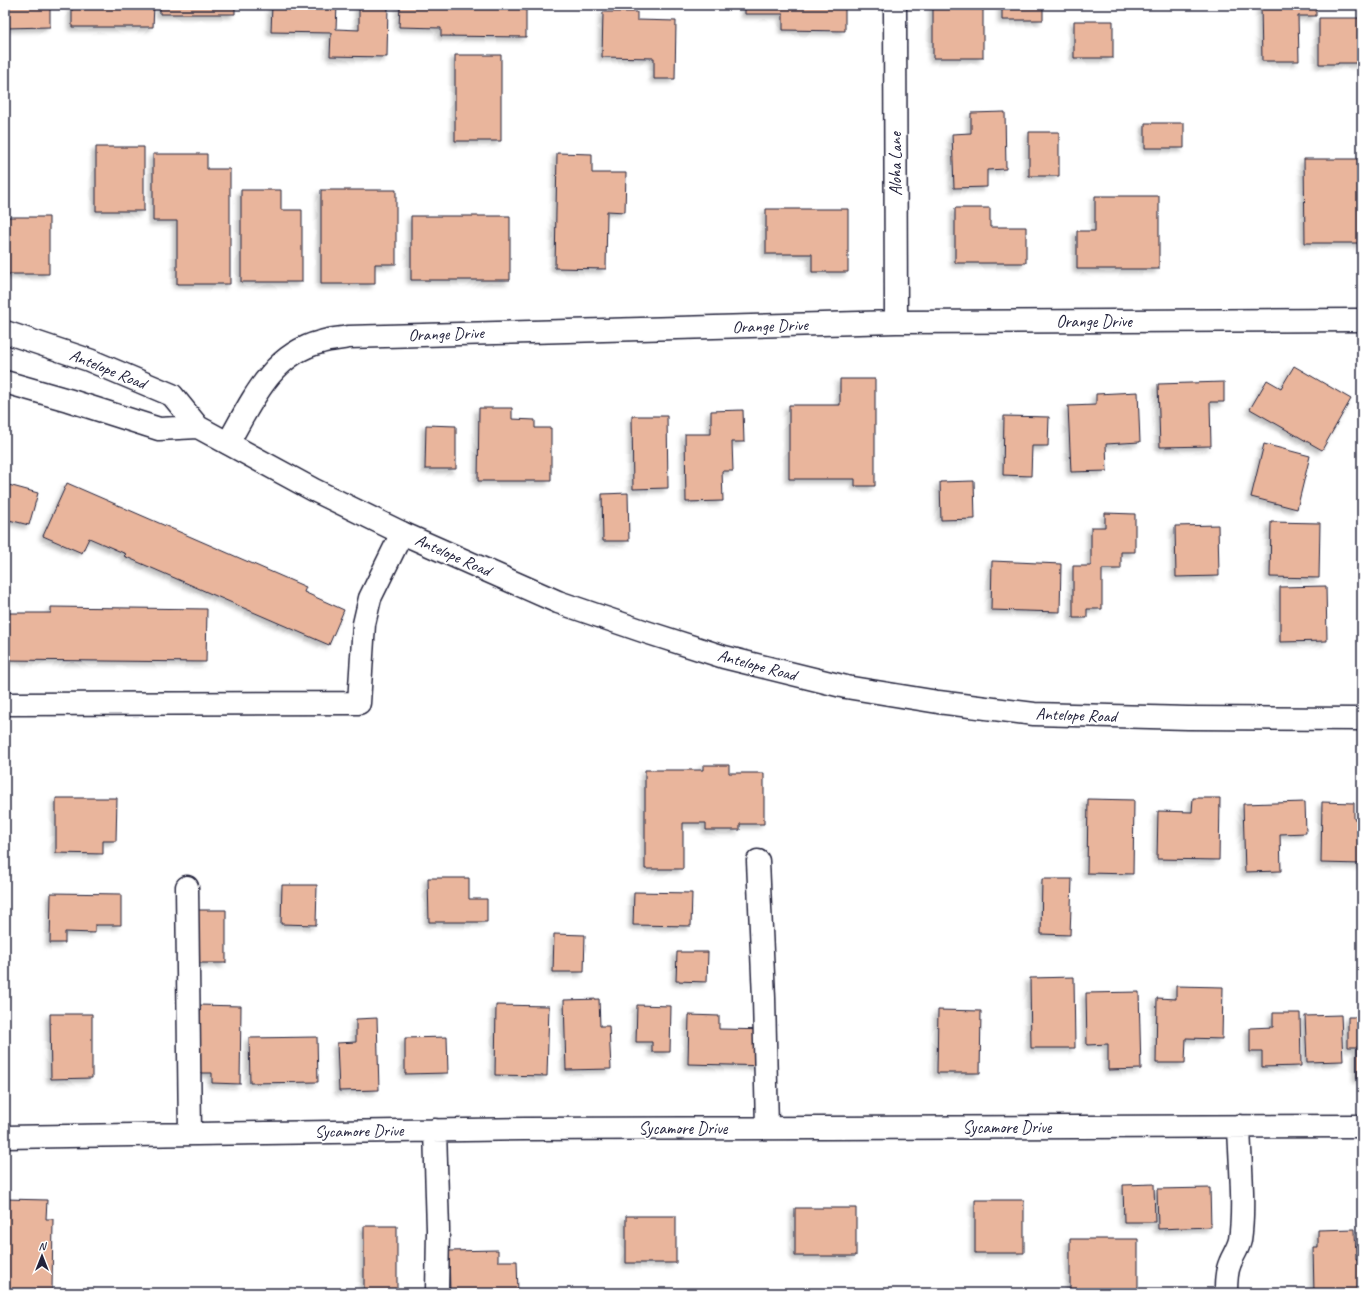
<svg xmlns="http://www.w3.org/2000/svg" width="1367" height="1298" viewBox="0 0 1367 1298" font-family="Caveat,sans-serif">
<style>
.building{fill:#e9b59c;stroke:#22223b;filter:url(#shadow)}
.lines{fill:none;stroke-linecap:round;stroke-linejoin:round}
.minor-casing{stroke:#22223b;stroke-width:25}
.major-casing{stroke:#22223b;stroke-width:25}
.minor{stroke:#fff;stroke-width:22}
.major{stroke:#fff;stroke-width:22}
.labels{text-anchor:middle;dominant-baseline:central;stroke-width:4;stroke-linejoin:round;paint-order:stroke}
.street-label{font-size:17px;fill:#22223b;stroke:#fff}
</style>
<defs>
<filter id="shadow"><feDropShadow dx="-3.5" dy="3.5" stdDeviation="2" flood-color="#0004"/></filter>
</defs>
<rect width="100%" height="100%" fill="#fff"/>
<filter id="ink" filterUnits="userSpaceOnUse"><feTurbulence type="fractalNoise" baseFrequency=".025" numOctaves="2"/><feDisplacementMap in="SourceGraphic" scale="8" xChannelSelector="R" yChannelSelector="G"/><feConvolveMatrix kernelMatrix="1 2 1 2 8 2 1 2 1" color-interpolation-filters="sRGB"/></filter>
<g filter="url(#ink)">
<path class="building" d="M5,5H50V27L5,28Z
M72,5H154L153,27H72Z
M160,5H235V14H160Z
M272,5H337L336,29L359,30V5H388L387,57L330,56L331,33L271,32Z
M400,5H526V37L441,36V28L399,27Z
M745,5H845V31L783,30V14H745Z
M933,5H983V58H933Z
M1002,5H1043V20H1002Z
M1261,5H1316V16H1298L1299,61H1262Z
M603,12H637V20L676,21L675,79H654V58L602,57Z
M1319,18H1362V63H1338V64H1319Z
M1074,21H1113V58H1074Z
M455,55H501V141H455Z
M1005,112L1006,169L987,170V187L954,188L952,134L971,133V113Z
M1145,123H1184V148H1145Z
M1029,132H1059V176H1029Z
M96,147H144V211H96Z
M557,153L592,154V173H626L625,212L607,211L606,269L555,268Z
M153,154H207V169H230V284H177V221H153Z
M1304,159H1362V243H1305Z
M241,190H281V210H302V282H241Z
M321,190H396V264H375V284H321Z
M1095,196H1159V269H1077V231H1095Z
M955,208H990V227H1026V263H955Z
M766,209H848V272H812V254H766Z
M411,216H510V280H411Z
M5,217H49V274H5Z
M1294,366L1351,399L1322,450L1250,409L1267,380L1281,388Z
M840,379H875V486H855V479H789V405H840Z
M1224,382V402H1210L1211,446L1160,447L1158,384Z
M1138,392L1140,442L1106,444L1107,471L1071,472L1068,406L1096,405V394Z
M479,408H512V419L535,420V428H551V481H478Z
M743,410L744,442H732L733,471H722L723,501L686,502L685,434H711V411Z
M632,416H667L668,488L633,489Z
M1004,416L1049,417L1048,446H1032L1031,476L1003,475Z
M426,425L456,426V469H425Z
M1264,444L1310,456L1297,509L1251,497Z
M974,481L975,519L941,520L940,482Z
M67,483L306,587L304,592L344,610L329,645L124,556L126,554L89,538L82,553L43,536Z
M5,484L38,493L29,525L5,519Z
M628,493L629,541H603L602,494Z
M1105,513L1135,514V552H1121V569H1102V609H1087V618H1073V566H1091V527H1105Z
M1271,522L1320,523L1319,578L1270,577Z
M1218,525L1219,576L1176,577L1175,526Z
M992,561L1061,564L1060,612L991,610Z
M1326,586L1327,641L1280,642V587Z
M51,607L207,609L206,662L5,660V613H51Z
M703,765H729V773H764V824H740V830H706V823H683V869H645V770H703Z
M56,798H117L116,841H103V854L56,853Z
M1193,798H1220L1219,860L1157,859L1158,811L1192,812Z
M1088,799L1134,800L1133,874L1087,873Z
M1305,802L1306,833L1280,834L1281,871L1245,872L1243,804Z
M1322,802L1354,803V819H1362V864L1321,863Z
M428,878H469V899H487V922H429Z
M1042,879H1072L1070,935L1041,934Z
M282,885H317L316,925L281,924Z
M634,892L692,893L691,926L633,925Z
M51,893L121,894V925H95V933L65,932V943H50Z
M193,910H226V963H193Z
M554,934L585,935L584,972H553Z
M677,952H708L707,982L676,981Z
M1074,977L1075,1048H1031L1030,978Z
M1176,986L1223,987L1222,1039L1186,1038L1185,1063H1156L1157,998L1176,999Z
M1139,992L1141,1069L1108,1070V1044L1087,1045L1086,993Z
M599,999L600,1026H609L611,1069L566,1070L564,1000Z
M198,1005L241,1006L240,1084L212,1083V1073H197Z
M496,1005L549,1006L547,1076L495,1075Z
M637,1005L671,1006L670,1052H652V1042H636Z
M938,1010L981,1011L980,1073H937Z
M1273,1013H1300L1301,1066L1262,1067V1052H1250V1028L1273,1027Z
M50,1014H92V1078L51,1079Z
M689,1015L719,1016V1029L773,1030L772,1066L688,1064Z
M1341,1015L1343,1061L1307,1062L1305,1016Z
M1348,1017H1362V1079H1357V1047H1348Z
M377,1018L379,1090L339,1091L337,1043L356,1042V1019Z
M317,1037L318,1082L250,1083L249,1038Z
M447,1037L448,1073L405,1074V1038Z
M1154,1184L1155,1222H1124L1123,1185Z
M1210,1188L1211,1227L1158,1229L1157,1189Z
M5,1199L47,1200L46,1219H53L52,1290H5Z
M975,1200H1024V1253H975Z
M795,1208H856V1256H795Z
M626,1216H676V1263H626Z
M364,1226H397V1289H425V1293H364Z
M1355,1229L1356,1260H1362V1293H1314L1313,1247H1318V1230Z
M1070,1239H1138V1293H1070Z
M498,1250V1261H517L518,1293H450L449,1251Z"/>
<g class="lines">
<g class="minor-casing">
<path id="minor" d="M895,5L896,322
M228,443C251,403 271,354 321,342C330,339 339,339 348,337L896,322L1362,320
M5,704L359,703L364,624L370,598L402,533
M758,861L764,998L767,1128
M187,887L190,1134
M435,1130L438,1230L437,1293
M5,1137L525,1129L1362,1126
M1226,1293C1226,1283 1226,1272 1230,1263C1233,1255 1238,1249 1240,1240C1245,1206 1240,1162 1239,1126"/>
</g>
<g class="major-casing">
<path id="major" d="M5,332L89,360L172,395L198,427L314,490L402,533L558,602L646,632L724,657L846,687L938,702L1034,714L1188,718L1362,719
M5,382L68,400L159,429L198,427"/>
</g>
<use href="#minor" class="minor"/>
<use href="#major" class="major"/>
</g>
</g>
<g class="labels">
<g class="street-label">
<text transform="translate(895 164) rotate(-90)">Aloha Lane</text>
<text x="1094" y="321">Orange Drive</text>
<text transform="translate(770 326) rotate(-2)">Orange Drive</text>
<text transform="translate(446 334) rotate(-2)">Orange Drive</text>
<text transform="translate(108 369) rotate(22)">Antelope Road</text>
<text transform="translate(453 555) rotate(24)">Antelope Road</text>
<text transform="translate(757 665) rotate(15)">Antelope Road</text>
<text transform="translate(1076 715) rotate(2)">Antelope Road</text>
<text x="1007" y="1127">Sycamore Drive</text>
<text x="683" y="1128">Sycamore Drive</text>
<text transform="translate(359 1131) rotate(-1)">Sycamore Drive</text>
</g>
</g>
<rect width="1367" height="1298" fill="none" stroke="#fff" stroke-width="20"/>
<rect x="10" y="10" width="1347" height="1278" fill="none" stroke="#22223b" stroke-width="1.5" filter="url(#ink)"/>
<g transform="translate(42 1256)" stroke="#ffffff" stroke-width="3" paint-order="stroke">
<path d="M0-3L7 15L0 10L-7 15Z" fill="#22223b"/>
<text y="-6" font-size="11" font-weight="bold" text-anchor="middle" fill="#22223b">N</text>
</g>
</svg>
